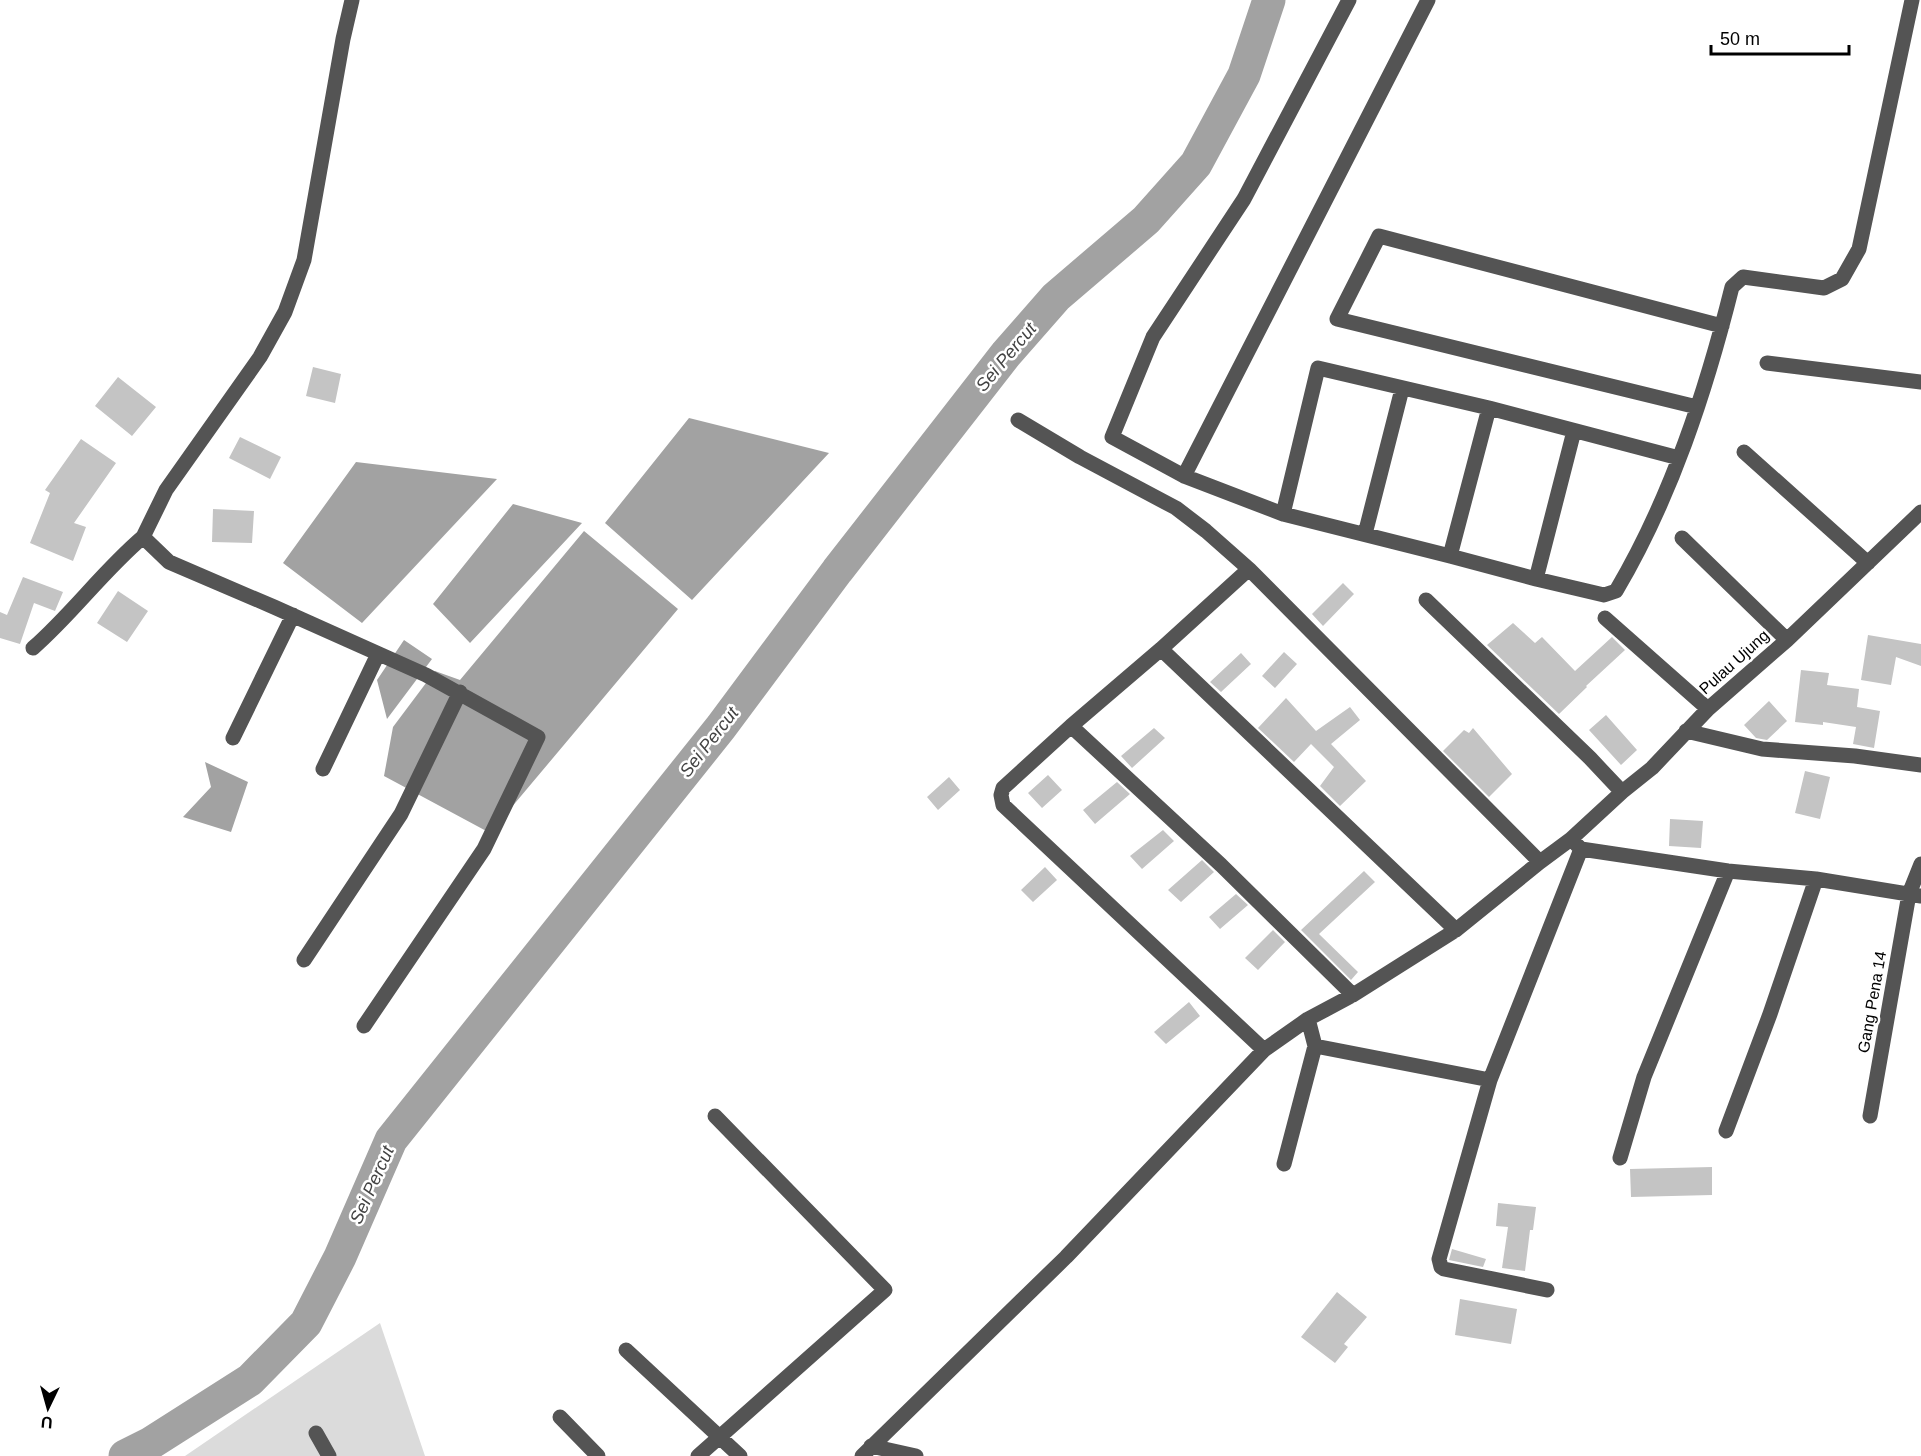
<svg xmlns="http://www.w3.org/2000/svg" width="1921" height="1456" viewBox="0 0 1921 1456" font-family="Helvetica,sans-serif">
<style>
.green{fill:#dbdbdb}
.water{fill:#a2a2a2}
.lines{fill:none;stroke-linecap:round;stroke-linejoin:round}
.river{stroke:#a2a2a2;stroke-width:33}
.building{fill:#c4c4c4}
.minor{stroke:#545454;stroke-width:15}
.labels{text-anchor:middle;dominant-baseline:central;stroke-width:5;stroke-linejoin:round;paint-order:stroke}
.street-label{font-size:16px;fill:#000;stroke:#fff}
.water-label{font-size:18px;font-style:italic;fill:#434343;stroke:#fff}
</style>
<rect width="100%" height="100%" fill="#fff"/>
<path class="green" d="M380,1323L425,1456H185Z"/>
<path class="water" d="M689,418L829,453L692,600L605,523Z
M356,462L497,479L362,623L283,563Z
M513,504L582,523L470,643L433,604Z
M584,531L678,609L490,833L384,776L393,727L435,671L460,680Z
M404,640L432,659L387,719L377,680Z
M205,762L248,782L231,832L183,817L211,787Z"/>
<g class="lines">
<path class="river" d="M125,1456L151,1443L250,1380L306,1323L340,1257L391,1140L721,727L837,571L1006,354L1056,297L1146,220L1196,164L1244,75L1269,0"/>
</g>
<path class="building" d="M313,367L341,374L335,403L306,396Z
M118,377L156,407L132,436L95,406Z
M240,437L281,457L270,479L229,458Z
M81,439L116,463L74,523L86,527L73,561L30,543L50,493L45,490Z
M213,509L254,511L252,543L212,542Z
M23,577L63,592L55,611L34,603L20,644L0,638V612L7,615Z
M1343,583L1354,594L1323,626L1312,614Z
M118,591L148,611L127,642L97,623Z
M1513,623L1535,643L1542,637L1575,671L1612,637L1625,650L1586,686L1587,687L1559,714L1487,645Z
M1868,635L1921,644V666L1896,657L1891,685L1861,680Z
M1284,652L1297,664L1275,688L1262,676Z
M1241,653L1251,664L1221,692L1210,682Z
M1801,670L1829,673L1827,685L1859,689L1857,707L1880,711L1874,748L1853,744L1856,727L1823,722V725L1795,722Z
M1286,698L1316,731L1350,707L1360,720L1331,744L1366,781L1340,806L1320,786L1334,767L1311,744L1294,762L1258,728Z
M1769,701L1787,721L1767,740L1756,738L1744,725Z
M1606,715L1637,750L1621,765L1589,730Z
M1154,728L1165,738L1132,768L1121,756Z
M1473,728L1512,774L1489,797L1443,751L1464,730L1469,733Z
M1805,771L1830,777L1820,819L1795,813Z
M1048,775L1062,790L1042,808L1028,793Z
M949,777L960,790L938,810L927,797Z
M1117,782L1130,794L1095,824L1083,810Z
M1670,819L1703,821L1701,848L1669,846Z
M1163,830L1174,841L1142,869L1130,856Z
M1202,860L1214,872L1181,902L1168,890Z
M1045,867L1057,880L1033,902L1021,890Z
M1364,871L1375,882L1319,934L1358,972L1351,980L1301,930Z
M1236,894L1248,905L1220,929L1209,917Z
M1273,930L1285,942L1258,970L1245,958Z
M1189,1002L1200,1016L1166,1044L1154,1032Z
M1712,1167V1195L1631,1197L1630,1169Z
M1498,1203L1536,1207L1533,1230H1530L1525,1271L1502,1268L1508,1227L1496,1226Z
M1452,1249L1486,1259L1483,1267L1449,1260Z
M1337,1292L1367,1317L1344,1344L1348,1347L1335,1363L1301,1337Z
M1460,1299L1517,1309L1511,1344L1455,1335Z"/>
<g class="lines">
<path class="minor" d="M352,0L343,39L304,260L285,312L260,357L166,490L143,537L169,562L274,607L426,675L538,737L484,849L364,1026
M1767,363L1921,382
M1697,407L1337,319L1379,236L1722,326
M1018,420L1080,457L1176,508L1206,531L1249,569L1540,862
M1744,452L1868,563
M1679,458L1489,408L1318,368L1283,514L1450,556L1536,579L1604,595L1616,591C1671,498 1706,391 1732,287L1743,277L1824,288L1842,279L1859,249L1912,0
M1184,476L1428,0
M1283,514L1184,476L1112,437L1153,337L1244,199L1349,0
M1365,534L1402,389
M1682,538L1787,640
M1450,556L1489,408
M1249,569L1161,649L1071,726L1003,788L1001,795L1003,805L1264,1050
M1536,579L1574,431
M1426,600L1590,758L1622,792
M1605,618L1708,709
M33,648C72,614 103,571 143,537
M1161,649L1456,930
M1071,726L1221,865L1353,995
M1686,731L1762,749L1855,756L1921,765
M233,738L293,615
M323,769L378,654
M1575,843L1581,849L1728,871L1816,879L1921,896
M304,960L401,814L460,692
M1308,1019L1315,1046L1490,1080
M1870,1116L1909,894L1921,864
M1726,1131L1770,1014L1816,879
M1620,1158L1644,1077L1728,871
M1284,1164L1315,1046
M1547,1290L1444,1269L1441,1267L1439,1259L1490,1080L1581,849
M626,1350L740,1456
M560,1417L598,1456
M316,1433L329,1456
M871,1446L916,1456
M698,1456L885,1290L715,1116
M862,1456L1066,1257L1264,1050L1308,1019L1353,995L1456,930L1540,862L1571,839L1622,792L1652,768L1708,709L1787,640L1921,512"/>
</g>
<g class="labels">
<g class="street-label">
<text transform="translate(1734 662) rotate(-42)">Pulau Ujung</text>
<text transform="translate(1872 1002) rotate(-80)">Gang Pena 14</text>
</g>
<g class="water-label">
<text transform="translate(1006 357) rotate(-50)">Sei Percut</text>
<text transform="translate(709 742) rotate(-52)">Sei Percut</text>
<text transform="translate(372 1185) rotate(-66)">Sei Percut</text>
</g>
</g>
<g transform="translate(48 1408) rotate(185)" stroke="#ffffff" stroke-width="4.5" paint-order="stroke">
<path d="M0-4.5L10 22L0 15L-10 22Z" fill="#000000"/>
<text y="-9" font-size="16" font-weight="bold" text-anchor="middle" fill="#000000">U</text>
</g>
<path d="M1711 45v9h138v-9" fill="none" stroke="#000000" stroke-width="3"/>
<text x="1720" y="45" font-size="18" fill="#000000" stroke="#ffffff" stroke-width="4.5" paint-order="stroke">50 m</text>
</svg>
